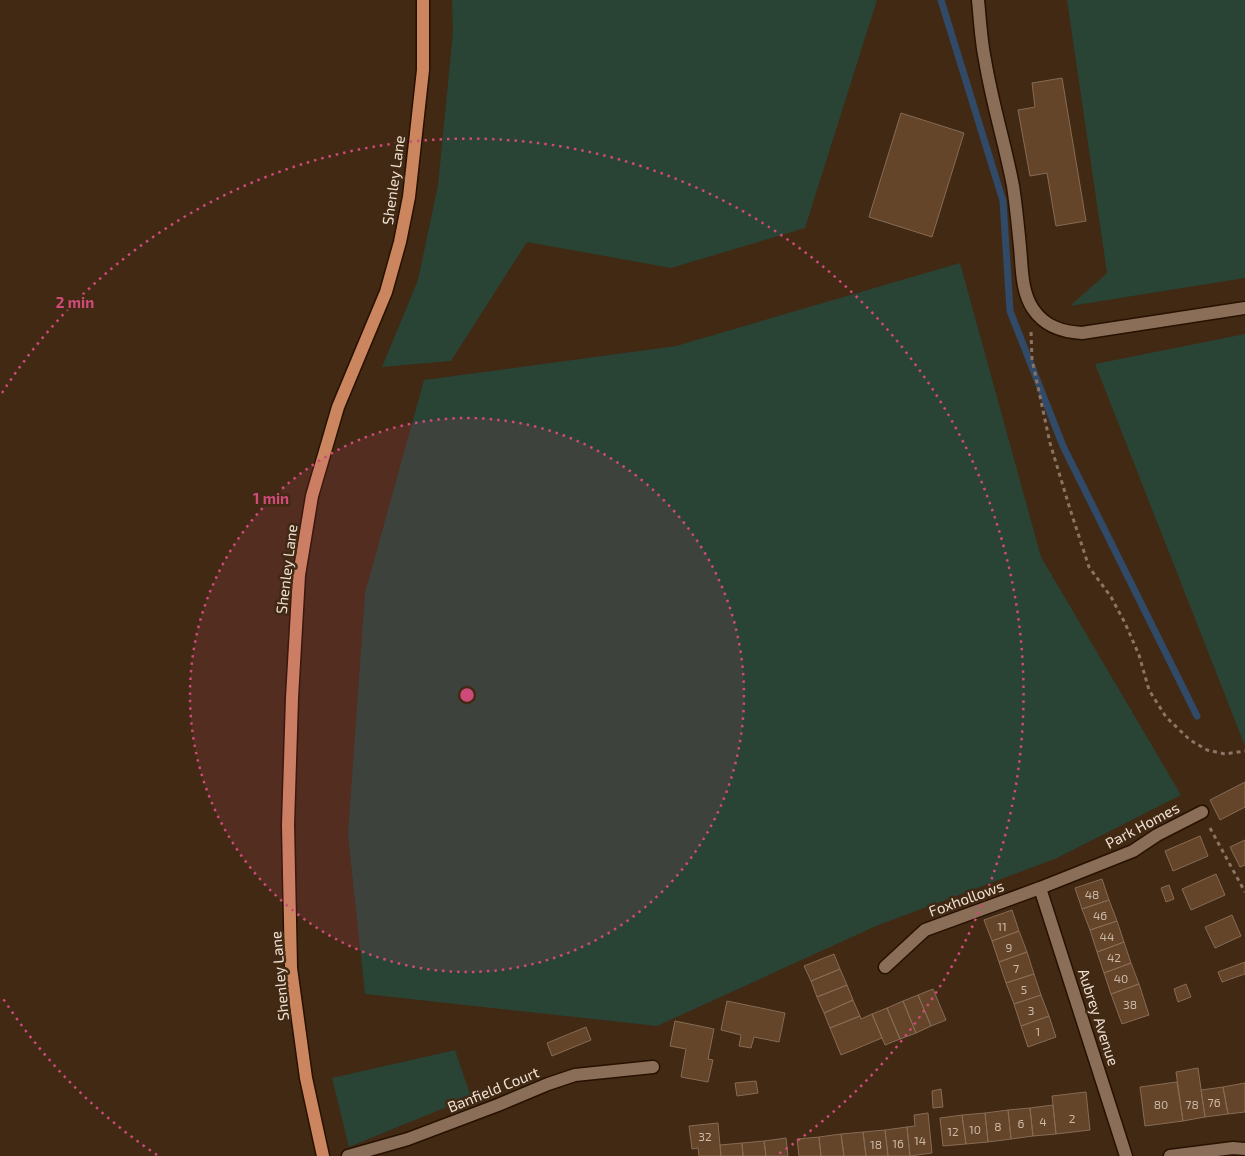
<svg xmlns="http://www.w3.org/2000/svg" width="1245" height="1156" viewBox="0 0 1245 1156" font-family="'Exo 2',sans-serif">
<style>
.green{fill:#294334}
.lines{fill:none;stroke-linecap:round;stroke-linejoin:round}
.stream{stroke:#304a67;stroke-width:7}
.building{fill:#644529;stroke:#876b54}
.minor-casing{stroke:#271100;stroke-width:15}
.major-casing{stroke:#271100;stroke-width:15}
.path{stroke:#8a7564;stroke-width:3;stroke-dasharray:4 4;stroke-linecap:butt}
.minor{stroke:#8a6e57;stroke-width:12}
.major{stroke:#cb8660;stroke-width:12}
.ring{fill:none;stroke:#cd4a79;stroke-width:2.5;stroke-dasharray:2.5 5}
.labels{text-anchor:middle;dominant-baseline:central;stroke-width:5;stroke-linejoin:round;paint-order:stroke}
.number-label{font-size:12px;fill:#ccb9a8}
.street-label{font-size:15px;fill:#efe0d3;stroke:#412914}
.centre{fill:#cd4a79;stroke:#412914;stroke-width:2.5}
.ring-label{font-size:15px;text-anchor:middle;font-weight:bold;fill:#cd4a79;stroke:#412914;stroke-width:5;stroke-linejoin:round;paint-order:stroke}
</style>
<rect width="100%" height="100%" fill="#412914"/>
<path class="green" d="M452,0H877L805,228L671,268L527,242L451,361L382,367L418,280L438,185L453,32Z
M1067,0H1245V278L1070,306L1107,273Z
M960,263L1041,557L1181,795L1057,858L876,926L657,1026L365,994L348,835L365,593L424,380L676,346Z
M1245,334V746L1095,364Z
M455,1050L471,1097L349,1147L332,1078Z"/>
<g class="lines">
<path class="stream" d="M941,0L1003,201L1010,311L1063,446L1197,716"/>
</g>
<path class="building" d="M1062,78L1086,221L1056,226L1047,173L1030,176L1018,110L1035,107L1032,83Z
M901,113L964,133L932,237L869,217Z
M1245,782V807L1220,820L1210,800Z
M1200,836L1208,856L1173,871L1165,851Z
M1245,840V865L1240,867L1230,847Z
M1216,874L1225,895L1191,910L1182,889Z
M1102,879L1109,900L1082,909L1075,888Z
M1169,885L1174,899L1166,902L1161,888Z
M1109,900L1117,921L1090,930L1082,909Z
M1012,910L1019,931L992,941L984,920Z
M1232,915L1241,936L1215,948L1205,927Z
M1117,921L1124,942L1097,952L1090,930Z
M1019,931L1027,952L999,962L992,941Z
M1124,942L1131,963L1104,973L1097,952Z
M1027,952L1034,974L1006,983L999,962Z
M834,954L840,969L811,981L804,966Z
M1245,962V974L1222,982L1218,972Z
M1131,963L1139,984L1111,994L1104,973Z
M840,969L847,985L817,997L811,981Z
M1034,974L1041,995L1014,1004L1006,983Z
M1139,984L1149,1015L1122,1024L1111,994Z
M1186,984L1191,997L1178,1002L1174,989Z
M847,985L853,1000L824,1013L817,997Z
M933,989L946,1020L931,1026L918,995Z
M918,995L931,1026L916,1033L903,1001Z
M1041,995L1049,1016L1021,1026L1014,1004Z
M853,1000L860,1016L830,1028L824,1013Z
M727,1001L785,1013L779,1042L754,1037L751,1048L739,1046L741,1035L721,1030Z
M903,1001L916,1033L900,1039L887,1008Z
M887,1008L900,1039L885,1045L872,1014Z
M872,1014L882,1038L841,1055L830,1028L860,1016L861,1019Z
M1049,1016L1056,1037L1028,1047L1021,1026Z
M675,1021L714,1029L708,1059L713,1060L708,1082L681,1077L686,1049L670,1046Z
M586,1027L591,1040L552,1056L547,1043Z
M1198,1068L1205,1117L1183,1121L1176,1072Z
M756,1081L758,1093L737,1096L735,1083Z
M1177,1082L1183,1121L1145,1126L1140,1087Z
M1245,1083V1112L1228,1114L1223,1087Z
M1223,1087L1228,1114L1205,1117L1201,1090Z
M941,1089L943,1107L933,1108L932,1091Z
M1086,1092L1090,1130L1056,1134L1052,1096Z
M1053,1105L1056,1134L1033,1136L1030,1108Z
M1030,1108L1033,1136L1011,1139L1008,1110Z
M1008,1110L1011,1139L988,1142L985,1113Z
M928,1113L932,1153L910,1156L907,1127L915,1126L914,1115Z
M985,1113L988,1142L966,1144L962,1115Z
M962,1115L966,1144L943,1146L940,1118Z
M718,1123L721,1156H699L698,1148L692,1149L689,1126Z
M907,1127L910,1156H888L885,1130Z
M885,1130L888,1156H866L863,1132Z
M863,1132L866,1156H844L841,1134Z
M841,1134L844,1156H821L819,1137Z
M819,1137L821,1156H799L797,1139Z
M786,1138L788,1156H766L764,1141Z
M764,1141L766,1156H743L742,1143Z
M742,1143L743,1156H721L720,1145Z"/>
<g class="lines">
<g class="minor-casing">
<path id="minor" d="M978,0C980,20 981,41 985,60C992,103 1005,144 1013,186C1016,206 1018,226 1020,247C1022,267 1021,291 1033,309C1045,327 1063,332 1082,333L1245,308
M1040,888L1126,1156
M885,967L925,930L1040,888L1133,851L1157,835L1202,812
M348,1156L408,1139L498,1105L548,1084L575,1075L653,1067
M1170,1156L1233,1148L1245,1149"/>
</g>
<g class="major-casing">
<path id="major" d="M323,1156L306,1078L291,968L288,825L292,698L299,575L312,496L338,407L386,292L400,242L409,197L423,70V0"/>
</g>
<path class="path" d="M1031,332L1032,359L1050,443L1070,509L1089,567L1111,597L1125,623L1139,655L1149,690L1166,717L1190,740L1207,750L1225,754L1245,751
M1210,828L1245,892"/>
<use href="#minor" class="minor"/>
<use href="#major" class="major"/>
</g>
<circle cx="467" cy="695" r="277" fill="#cd4a79" fill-opacity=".12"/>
<g class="ring">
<circle cx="467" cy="695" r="277"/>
<path d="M157 1155A555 555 0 0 1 2 997M2 393A555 555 0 1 1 777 1155"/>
</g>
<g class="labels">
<g class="number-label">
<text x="1092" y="894">48</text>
<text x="1100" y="915">46</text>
<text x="1002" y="926">11</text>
<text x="1107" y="936">44</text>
<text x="1009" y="947">9</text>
<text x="1114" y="957">42</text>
<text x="1016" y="968">7</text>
<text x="1121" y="978">40</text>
<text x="1024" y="989">5</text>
<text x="1130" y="1004">38</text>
<text x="1031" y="1010">3</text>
<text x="1038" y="1031">1</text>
<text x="1214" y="1102">76</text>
<text x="1161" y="1104">80</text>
<text x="1192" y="1104">78</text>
<text x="1072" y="1118">2</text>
<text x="1043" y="1121">4</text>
<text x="1021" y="1123">6</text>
<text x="998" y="1126">8</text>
<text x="975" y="1129">10</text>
<text x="953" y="1131">12</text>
<text x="705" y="1136">32</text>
<text x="920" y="1140">14</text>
<text x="898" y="1143">16</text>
<text x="876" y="1144">18</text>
</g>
<g class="street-label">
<text transform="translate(393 180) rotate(-82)">Shenley Lane</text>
<text transform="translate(286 569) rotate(-83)">Shenley Lane</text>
<text transform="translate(1142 825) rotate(-28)">Park Homes</text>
<text transform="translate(966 898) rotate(-20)">Foxhollows</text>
<text transform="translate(279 976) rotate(-95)">Shenley Lane</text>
<text transform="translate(1099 1017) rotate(72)">Aubrey Avenue</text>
<text transform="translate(493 1089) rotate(-22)">Banfield Court</text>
</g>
</g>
<circle cx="467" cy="695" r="8" class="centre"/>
<g class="ring-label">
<text x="75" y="308">2 min</text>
<text x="271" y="504">1 min</text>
</g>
</svg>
